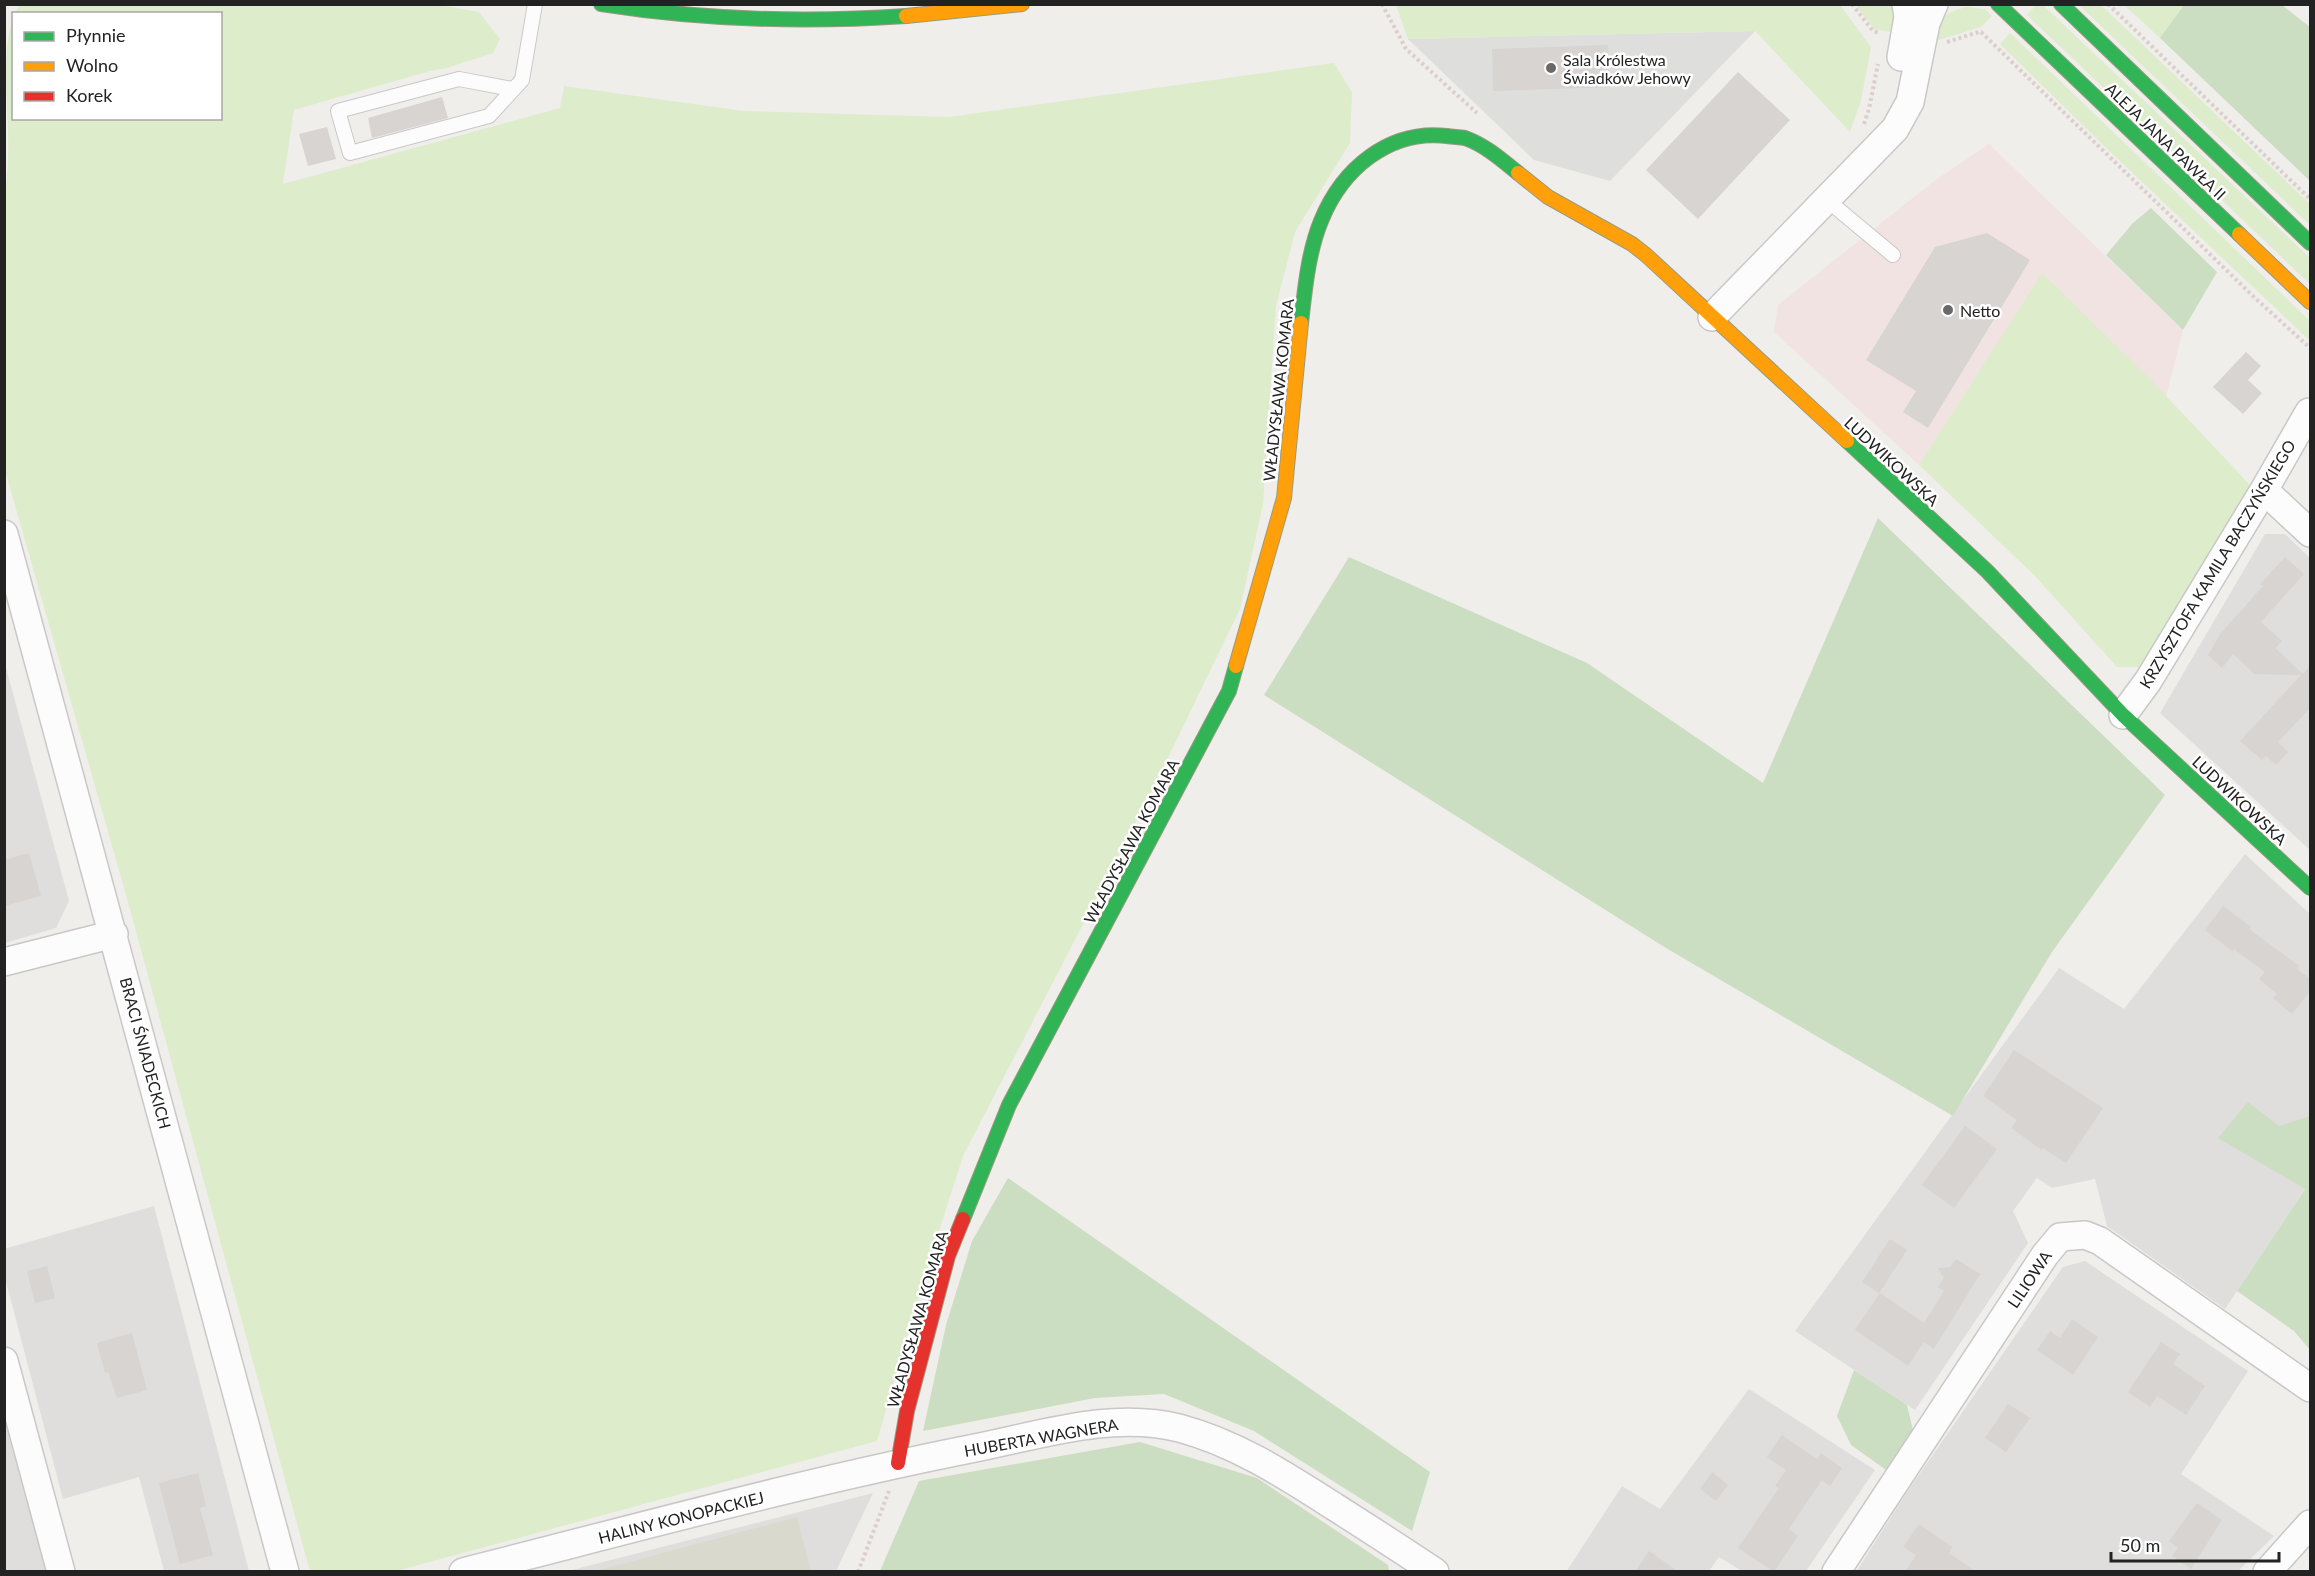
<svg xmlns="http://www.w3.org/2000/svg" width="2315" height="1576" viewBox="0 0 2315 1576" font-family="Lato,sans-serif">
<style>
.residential{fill:#dfdedc}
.commercial{fill:#f1e3e1}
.religious{fill:#dededc}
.construction{fill:#d9d9cd}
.grass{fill:#ddeccb}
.forest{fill:#cbdec1}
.building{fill:#d7d4d2}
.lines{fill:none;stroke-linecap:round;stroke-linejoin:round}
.lane-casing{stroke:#c9c8c7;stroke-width:16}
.street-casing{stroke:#c9c8c7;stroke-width:30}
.fast-casing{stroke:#999a82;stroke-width:16}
.slow-casing{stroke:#999a82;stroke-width:16}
.jam-casing{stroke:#999a82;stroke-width:16}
.path{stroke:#dccecd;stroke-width:4;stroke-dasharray:3 3;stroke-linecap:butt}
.lane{stroke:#fdfcfc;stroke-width:14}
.street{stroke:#fdfcfc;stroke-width:27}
.fast{stroke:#30b455;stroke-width:14}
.slow{stroke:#ff9f0a;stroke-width:14}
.jam{stroke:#e5322d;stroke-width:14}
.poi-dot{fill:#6a6968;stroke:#fff;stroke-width:2}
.labels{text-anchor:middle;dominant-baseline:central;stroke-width:5;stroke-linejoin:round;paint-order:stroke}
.poi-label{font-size:16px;fill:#222;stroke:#fff;text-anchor:start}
.street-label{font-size:16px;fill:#222;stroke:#fff}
</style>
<rect width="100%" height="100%" fill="#f0eeeb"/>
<path class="residential" d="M2265,534H2285L2310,558V850L2160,713Z
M4,660L69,901L56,928L5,943Z
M2245,854L2310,914V1181L2225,1309L2107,1226L2095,1179L2052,1188L2037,1178L2013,1211L2028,1243L1915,1410L1795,1331L2059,968L2124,1009Z
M154,1206L249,1571H164L139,1477L63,1499L5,1278L4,1249Z
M2085,1261L2248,1371L2181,1474L2274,1536L2238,1571L1856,1572L1905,1495L2063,1267Z
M1749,1389L1875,1470L1806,1571H1742L1719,1557L1709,1571L1566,1572L1622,1486L1660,1509Z
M5,1416L47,1571H5Z
M873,1493L836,1571H568Z"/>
<path class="commercial" d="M1989,144L2183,330L2166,397L2042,274L1919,465L1774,332L1778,305L1934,181Z"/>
<path class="religious" d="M1755,31L1610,181L1534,160L1408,39Z"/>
<path class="construction" d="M797,1517L811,1571H596Z"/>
<path class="grass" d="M433,4L479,12L500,39L493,53L447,68L430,71L294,110L283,184L560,108L564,86L744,111L949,117L1334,63L1352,92L1350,143L1295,232L1276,306L1263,504L1240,609L1150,795L963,1156L927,1269L877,1441L396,1571L315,1572L309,1568L128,902L5,470L4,202C6,187 8,173 8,159C10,117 0,57 13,18L14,118H220V14L15,13L19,5Z
M1396,5H1840L1871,47L1861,101L1850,132L1755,31L1408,39Z
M1856,5H1893L1897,33L1874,29Z
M2036,5H2043L2310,258V284L2027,15Z
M2079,5H2101L2310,204V225Z
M2124,5H2184L2160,38Z
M1966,7L1985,9L1992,16L1981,27L1939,40L1932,39C1934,19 1948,12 1966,7Z
M2010,33L2310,321V341L2103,145L2000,44Z
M2042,273L2152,381L2251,486L2140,667H2117L2035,576L1919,465Z"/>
<path class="forest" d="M2184,5H2282L2310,27V181L2160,38Z
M2151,208L2217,272L2183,330L2106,255L2133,223Z
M1878,518L2165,795L2052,952L1953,1116L1666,948L1264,695L1349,557L1587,663L1763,783Z
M2248,1102L2279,1126L2310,1116V1350L2294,1331L2237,1291L2305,1189L2218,1138Z
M1008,1178L1430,1472L1412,1531L1254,1431L1164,1394L1095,1398L923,1431L946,1325L972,1241Z
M1854,1370L1907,1405L1914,1434L1889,1472L1851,1445L1837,1416Z
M1140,1442L1257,1478L1388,1565L1389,1571H880L919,1481Z"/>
<path class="building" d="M1608,45L1610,87L1493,91L1492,49Z
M1738,72L1790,120L1698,219L1646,170Z
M442,97L448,118L372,138L368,118Z
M327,127L336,159L308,166L299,134Z
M1987,233L2030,260L1928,428L1903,412L1916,391L1866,360L1935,247Z
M2246,352L2261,366L2248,380L2262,393L2243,414L2213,387Z
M2285,557L2304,574L2261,622L2282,641L2275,648L2303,674L2310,665V708L2278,742L2288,752L2276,765L2266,756L2262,760L2240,741L2301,675L2254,674L2233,654L2222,668L2208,655L2221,633L2263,586L2260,584Z
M29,853L41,896L4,906V860Z
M2223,906L2251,927L2249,929L2299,966L2297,969L2310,979V991L2292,1014L2273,998L2277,994L2259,979L2265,972L2234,949L2232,951L2205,930Z
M2014,1050L2103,1108L2066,1163L2043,1148L2042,1150L2011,1128L2017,1120L1983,1096Z
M1965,1126L1997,1149L1954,1208L1922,1185Z
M1890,1239L1907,1250L1879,1293L1862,1282Z
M1956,1259L1980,1274L1934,1349L1924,1342L1908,1366L1855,1330L1880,1293L1924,1323L1944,1291L1938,1287L1944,1278L1938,1268L1950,1267Z
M47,1266L55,1298L35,1303L27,1271Z
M2072,1319L2098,1337L2073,1375L2037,1350L2050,1331L2060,1338Z
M132,1333L147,1390L117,1398L108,1372L105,1373L97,1343Z
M2161,1342L2180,1354L2173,1364L2205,1386L2186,1415L2157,1396L2150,1407L2128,1392Z
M2008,1404L2030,1418L2006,1452L1985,1438Z
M1782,1435L1817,1459L1821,1453L1842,1468L1830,1486L1822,1480L1789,1529L1798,1536L1774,1572L1738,1548L1779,1488L1775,1486L1786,1470L1767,1457Z
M1712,1472L1728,1485L1716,1501L1700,1489Z
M198,1473L206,1506L200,1508L213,1555L180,1564L159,1483Z
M2197,1503L2222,1520L2191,1569L2172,1556L2178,1548L2169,1541Z
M1919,1524L1952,1547L1949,1553L1976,1572H1905L1916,1555L1903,1547Z
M1649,1551L1679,1572H1635Z"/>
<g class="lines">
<g class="lane-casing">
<path id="lane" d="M512,89L459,79L338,111L350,153L489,116L522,80L535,4
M1827,200L1893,255"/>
</g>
<g class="street-casing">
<path id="street" d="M1901,57L1908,17L1906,4
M1712,317L1895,129L1910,102L1926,23L1934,4
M2264,490L2310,533
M4,534L285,1572
M2123,715L2148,681L2264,490L2309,412
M4,962L114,934
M4,1361L61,1572
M463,1572C633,1529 803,1482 975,1448C1041,1435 1112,1411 1179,1428C1236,1443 1285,1475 1335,1507C1368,1528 1402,1550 1435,1572
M1836,1572L2045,1255L2060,1237L2085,1235L2100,1241L2310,1388
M2267,1572L2310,1524"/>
</g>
<g class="fast-casing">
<path id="fast" d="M601,4C703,20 803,23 906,16
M1998,4L2239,234
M2061,4L2310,243
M1301,323C1305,289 1308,253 1321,221C1342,169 1389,129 1447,136C1453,137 1459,137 1465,138C1485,145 1502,160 1518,173
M1847,441L1987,571L2123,715L2310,888
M963,1219L1009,1105L1229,691L1236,666"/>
</g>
<g class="slow-casing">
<path id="slow" d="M906,16L1022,4
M1518,173L1548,197L1632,244L1646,255L1847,441
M2239,234L2310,302
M1236,666L1284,498L1301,323"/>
</g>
<g class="jam-casing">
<path id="jam" d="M898,1463L907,1411L948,1256L963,1219"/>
</g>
<path class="path" d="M1382,4L1406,49L1477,113
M1852,4L1873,31L1880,33
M2108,4L2310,199
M1981,32L2254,297L2310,348
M1947,42L1982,31
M1864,124L1869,109L1878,64
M858,1572L889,1491"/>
<use href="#lane" class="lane"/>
<use href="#street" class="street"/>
<use href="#fast" class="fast"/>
<use href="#slow" class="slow"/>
<use href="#jam" class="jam"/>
</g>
<g class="poi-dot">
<circle cx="1551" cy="68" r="6"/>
<circle cx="1948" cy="310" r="6"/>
</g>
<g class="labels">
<g class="poi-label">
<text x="1563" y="59">Sala Królestwa<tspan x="1563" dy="18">Świadków Jehowy</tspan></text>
<text x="1960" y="310">Netto</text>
</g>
<g class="street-label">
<text transform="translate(2166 141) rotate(44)">ALEJA JANA PAWŁA II</text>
<text transform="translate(1278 390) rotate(-84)">WŁADYSŁAWA KOMARA</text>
<text transform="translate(1892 461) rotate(43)">LUDWIKOWSKA</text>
<text transform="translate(2217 564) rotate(-59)">KRZYSZTOFA KAMILA BACZYŃSKIEGO</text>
<text transform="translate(2240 800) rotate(43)">LUDWIKOWSKA</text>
<text transform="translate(1131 841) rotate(-62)">WŁADYSŁAWA KOMARA</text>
<text transform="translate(146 1053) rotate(75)">BRACI ŚNIADECKICH</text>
<text transform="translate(2029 1279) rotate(-56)">LILIOWA</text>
<text transform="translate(917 1319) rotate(-74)">WŁADYSŁAWA KOMARA</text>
<text transform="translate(1041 1437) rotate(-10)">HUBERTA WAGNERA</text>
<text transform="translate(681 1517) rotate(-14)">HALINY KONOPACKIEJ</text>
</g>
</g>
<rect width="2315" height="1576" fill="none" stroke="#222222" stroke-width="12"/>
<rect x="12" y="12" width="210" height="108" fill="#ffffff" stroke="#a7a7a7" stroke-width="1.5"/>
<rect x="24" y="32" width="30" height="9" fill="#30b455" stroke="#a7a7a7" stroke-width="1.5"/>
<text x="66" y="42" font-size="18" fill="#222222">Płynnie</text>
<rect x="24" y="62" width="30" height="9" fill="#ff9f0a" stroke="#a7a7a7" stroke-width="1.5"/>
<text x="66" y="72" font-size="18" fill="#222222">Wolno</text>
<rect x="24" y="92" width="30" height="9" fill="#e5322d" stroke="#a7a7a7" stroke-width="1.5"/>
<text x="66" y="102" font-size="18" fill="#222222">Korek</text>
<path d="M2111 1552v9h168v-9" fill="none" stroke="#222222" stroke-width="3"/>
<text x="2120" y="1552" font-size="18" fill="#222222" stroke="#ffffff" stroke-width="4.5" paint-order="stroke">50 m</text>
</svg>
